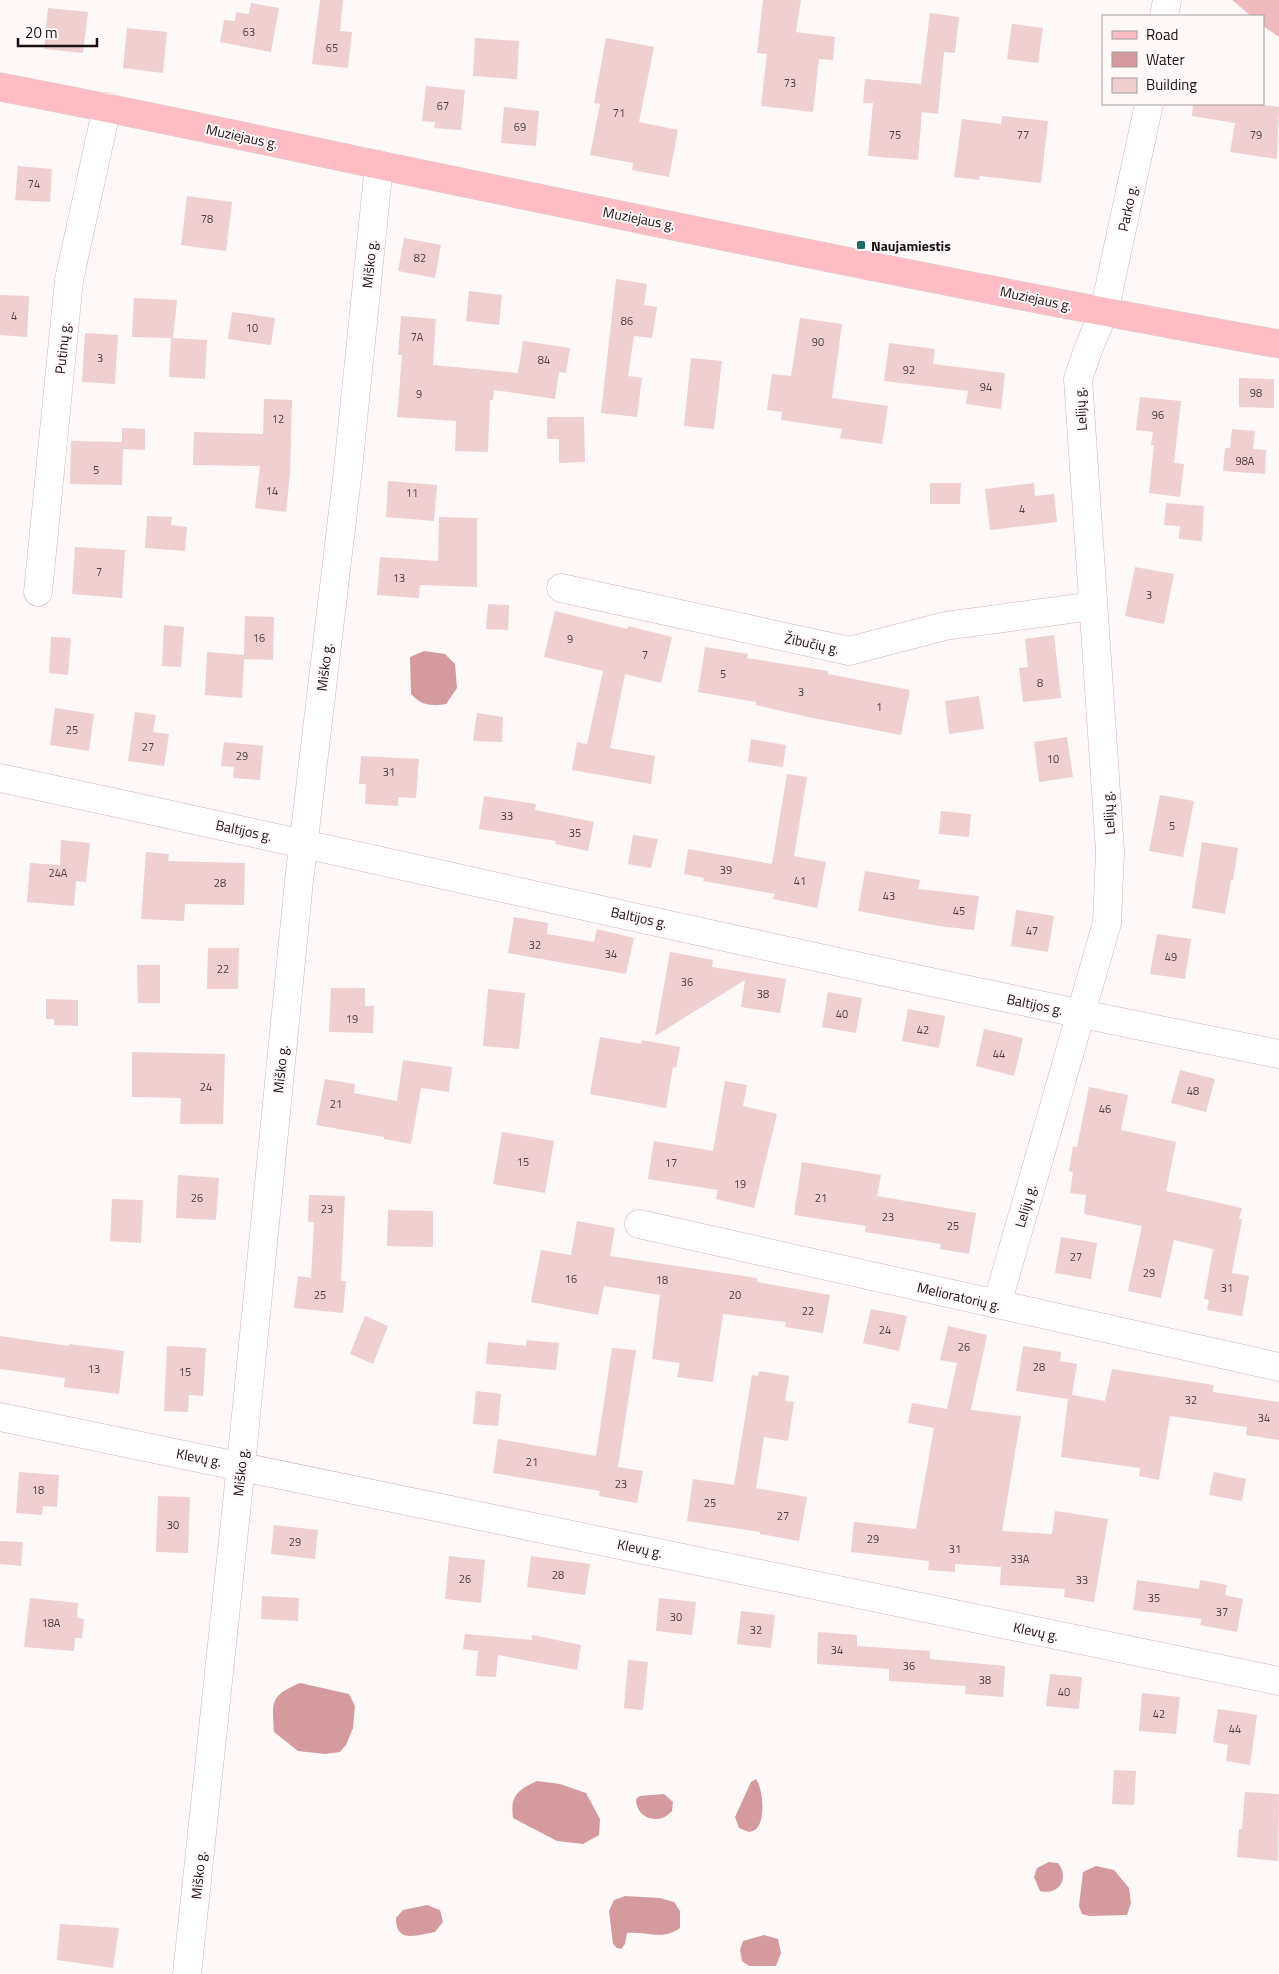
<svg xmlns="http://www.w3.org/2000/svg" width="1279" height="1974" viewBox="0 0 1279 1974" font-family="'Titillium Web',sans-serif">
<style>
.green{fill:#efbabd}
.water{fill:#d59a9e}
.building{fill:#efcfd0}
.lines{fill:none;stroke-linecap:round;stroke-linejoin:round}
.minor-casing{stroke:#d0b1b3;stroke-width:29}
.major-casing{stroke:#d6d4d4;stroke-width:29}
.minor{stroke:#fff;stroke-width:28}
.major{stroke:#fdbdc3;stroke-width:28}
.poi-dot{fill:#206c6b;stroke:#fff8f8;stroke-width:2}
.labels{text-anchor:middle;dominant-baseline:central;stroke-width:4;stroke-linejoin:round;paint-order:stroke}
.number-label{font-size:11px;fill:#504042}
.street-label{font-size:14px;fill:#1b1112;stroke:#fff8f8}
.poi-label{font-size:14px;font-weight:bold;fill:#1b1112;stroke:#fff8f8;text-anchor:start}
</style>
<rect width="100%" height="100%" fill="#fff8f8"/>
<path class="green" d="M1232,0H1279V37L1263,26V16H1251Z"/>
<path class="water" d="M424,651L445,654L455,664L457,688L446,704C431,706 422,706 411,694L410,657Z
M300,1683L349,1694L355,1706L353,1728L346,1745L340,1752L325,1754L298,1751L274,1732C272,1701 270,1696 300,1683Z
M756,1779C763,1788 766,1820 756,1829C754,1831 751,1831 749,1832L739,1828L735,1817L751,1782Z
M537,1781L560,1784L586,1793L600,1819L599,1835L583,1844L557,1841L513,1818C510,1795 518,1790 537,1781Z
M664,1794L673,1802L672,1811C670,1813 666,1817 662,1818C648,1822 636,1813 636,1799L640,1796Z
M1049,1862L1058,1863C1070,1878 1059,1896 1040,1891L1034,1877L1037,1868Z
M1096,1866L1114,1870L1129,1888L1131,1903L1127,1915L1089,1916L1082,1914L1079,1906L1083,1872Z
M625,1896L660,1898L674,1902L680,1911V1928C661,1941 648,1931 627,1933L625,1944L621,1949L617,1948L613,1944L609,1911L614,1900Z
M427,1905L440,1910L443,1922L435,1932C417,1935 396,1944 396,1918L403,1910Z
M764,1935L778,1939L781,1953L776,1966H749L742,1961L740,1950L743,1941Z"/>
<path class="building" d="M320,0H343L340,31L352,32L348,68L312,64Z
M763,0H801L796,32L835,37L833,60L819,59L813,112L761,106L767,54L757,53Z
M251,3L279,8L271,52L220,42L224,20L235,21L236,12L249,14Z
M48,8L88,12L83,53L44,49Z
M930,13L959,17L955,53L944,52L938,114L922,112L918,160L868,156L873,103H863L865,79L921,84Z
M1012,24L1043,28L1038,63L1007,59Z
M127,28L167,32L163,73L123,68Z
M475,38L519,41L517,79L473,76Z
M606,38L654,47L639,122L678,130L669,177L632,170L633,163L590,155L600,104L594,103Z
M426,86L465,90L461,130L434,128L435,122L422,121Z
M1193,104H1256L1279,107L1277,159L1230,152L1235,123L1192,116Z
M504,107L539,111L536,146L501,143Z
M1002,116L1048,121L1041,183L980,176L979,180L954,177L962,119L1001,124Z
M18,166L52,169L50,202L15,200Z
M187,196L232,202L226,251L181,245Z
M404,238L441,245L435,278L398,271Z
M616,279L647,284L644,305L657,307L652,338L634,336L628,376L642,378L637,417L601,413Z
M469,291L502,295L499,325L466,321Z
M0,295L29,296L27,337L0,335Z
M134,298L177,300L173,338L207,340L205,379L169,377L171,338L132,337Z
M232,312L275,318L271,345L228,339Z
M401,316L436,319L433,365L518,373L523,341L570,348L566,373L559,372L555,399L494,390L493,400H490L488,452L455,451L456,421L397,417L402,355H398Z
M800,318L842,324L832,398L888,406L882,444L840,438L842,429L781,420L782,412L767,410L772,374L791,376Z
M85,333L118,335L115,384L82,382Z
M889,343L935,349L933,364L1005,373L1001,409L966,404L968,391L884,381Z
M691,358L722,361L714,429L684,426Z
M1239,378L1274,379V408L1239,407Z
M1140,397L1181,401L1174,463L1184,464L1180,497L1149,493L1154,445H1151L1153,432L1136,430Z
M264,399L292,400L290,474L286,512L255,508L260,466L193,465L194,432L263,434Z
M547,417H584L585,462L559,463V439H547Z
M122,428L145,429V450L123,449L122,485L70,484L71,441L122,442Z
M1232,429L1255,431L1253,449L1266,450L1265,474L1223,471L1225,448H1230Z
M388,481L437,485L434,521L386,517Z
M930,483H961L960,504H930Z
M1034,483L1035,496L1054,494L1057,522L990,530L985,489Z
M1166,503L1204,506L1202,541L1179,539L1180,526L1164,525Z
M147,516L172,517L171,525L187,527L185,551L145,548Z
M439,517L477,518V587L420,585L419,598L377,595L380,557L438,561Z
M75,547L125,550L122,598L72,594Z
M1135,567L1174,574L1164,624L1125,616Z
M488,604L509,605L508,630L486,629Z
M555,611L627,629L628,626L672,637L661,683L625,674L610,748L655,756L651,784L572,770L577,742L587,744L603,671L544,657Z
M245,616L274,617L273,660L244,659L242,698L205,695L207,652L244,655Z
M164,625L184,627L181,667L162,666Z
M1054,635L1061,698L1023,702L1019,668L1028,667L1025,639Z
M51,637L71,638L68,675L49,673Z
M705,647L748,654L747,658L828,671V674L910,690L901,735L808,717L756,705V702L698,692Z
M979,696L984,729L949,734L945,701Z
M55,708L94,714L89,751L50,745Z
M135,712L156,715L153,732L169,734L164,766L128,761Z
M477,713L503,717L502,742L473,741Z
M1067,737L1073,777L1039,782L1034,742Z
M751,739L786,745L783,767L748,762Z
M224,742L263,746L260,780L233,778L234,767L221,766Z
M361,756L419,759L416,798L398,797V806L365,804L366,784H359Z
M787,774L807,777L794,856L826,862L817,908L773,899L775,894L703,881L704,878L684,874L688,849L772,864Z
M1160,795L1194,801L1183,857L1149,851Z
M484,796L536,804L535,810L594,822L588,851L555,844L556,841L479,829Z
M941,811L971,814L969,837L939,834Z
M633,835L658,839L651,868L628,864Z
M61,840L90,843L86,882L76,881L74,906L27,902L30,863L60,865Z
M1202,842L1238,848L1233,880H1231L1225,914L1192,908Z
M146,852L169,854L168,861L245,863L244,905L185,904L184,921L141,919Z
M865,871L920,880L918,889L979,896L974,930L939,926L858,911Z
M1016,910L1054,916L1048,952L1011,946Z
M514,917L548,923L547,934L594,942L597,929L634,938L626,974L508,953Z
M1157,934L1191,939L1185,979L1150,974Z
M208,948H239L238,989H207Z
M670,952L713,960L712,967L786,979L780,1013L741,1007L745,980L655,1036Z
M137,965H160V1003H138Z
M331,988H365V1006H374L373,1033L329,1032Z
M488,989L525,993L519,1049L483,1046Z
M828,992L862,998L856,1033L822,1027Z
M46,999L78,1000V1026L54,1025V1019H46Z
M908,1009L945,1016L939,1048L902,1041Z
M984,1029L1023,1038L1014,1076L976,1066Z
M600,1037L641,1044L642,1040L680,1047L676,1068L673,1067L666,1108L590,1094Z
M132,1052L225,1054L223,1124H180L181,1098L132,1097Z
M403,1060L452,1067L449,1092L421,1088L411,1144L384,1139V1137L316,1125L325,1079L355,1084L354,1093L397,1101Z
M1180,1070L1215,1079L1206,1112L1171,1103Z
M725,1081L747,1085L743,1106L777,1114L754,1208L716,1199L718,1190L648,1179L654,1141L713,1151Z
M1089,1087L1128,1095L1121,1130L1176,1142L1166,1191L1242,1208L1239,1219H1242L1232,1273L1249,1276L1242,1316L1207,1310L1209,1300L1204,1299L1213,1249L1174,1240L1161,1298L1128,1291L1142,1226L1084,1214L1086,1195L1070,1193L1073,1172L1069,1171L1073,1146L1077,1147Z
M502,1132L554,1141L545,1193L493,1184Z
M802,1162L881,1175L877,1196L976,1213L969,1254L940,1249L941,1244L865,1232L866,1226L794,1215Z
M178,1175L219,1178L216,1220L176,1218Z
M309,1195L345,1196L341,1281H346L343,1313L294,1308L298,1276L311,1278L314,1222H308Z
M112,1199L143,1200L141,1243L110,1241Z
M388,1210L433,1211V1247L387,1246Z
M577,1221L615,1228L610,1256L757,1278V1282L830,1295L823,1333L785,1327L786,1322L723,1314L713,1382L677,1377L680,1363L652,1359L660,1295L604,1286L598,1315L531,1302L541,1250L571,1255Z
M1061,1237L1097,1243L1091,1279L1055,1273Z
M871,1309L907,1316L899,1351L863,1343Z
M365,1316L388,1326L373,1364L350,1354Z
M948,1326L987,1335L971,1410L1021,1416L1002,1531L1052,1534L1055,1511L1108,1519L1094,1602L1064,1597L1065,1589L1000,1585L1001,1567L955,1564V1572L928,1570L929,1561L851,1552L854,1522L916,1529L934,1428L908,1423L912,1403L947,1409L957,1363L940,1360Z
M0,1336L69,1346V1344L124,1351L119,1394L64,1387L65,1378L0,1369Z
M527,1340L559,1343L556,1370L486,1364L488,1342L526,1346Z
M167,1346L206,1348L203,1396L189,1395L188,1412L164,1411Z
M1023,1346L1061,1352L1060,1361L1077,1364L1072,1395L1105,1401L1112,1369L1214,1385L1213,1392L1279,1402V1440L1246,1435L1247,1427L1170,1416L1159,1480L1139,1476L1140,1468L1061,1457L1068,1399L1016,1391Z
M612,1348L636,1350L618,1467L643,1471L637,1503L599,1496L600,1491L493,1473L498,1439L596,1456Z
M759,1371L789,1376L785,1401L794,1402L788,1441L764,1437L756,1488L807,1497L799,1541L760,1534V1532L687,1521L693,1479L734,1485L752,1375L758,1376Z
M476,1391L501,1394L498,1426L473,1424Z
M19,1472L59,1475L57,1507L43,1506L42,1515L16,1513Z
M1214,1472L1246,1479L1242,1501L1209,1495Z
M158,1496L190,1497L188,1553L156,1552Z
M274,1525L318,1530L315,1559L271,1554Z
M0,1541L23,1542L21,1566L0,1564Z
M449,1556L485,1560L481,1603L445,1599Z
M531,1556L590,1564L585,1595L527,1587Z
M1137,1580L1199,1589L1200,1580L1227,1585L1225,1595L1243,1599L1237,1632L1200,1625L1202,1619L1133,1610Z
M262,1596L299,1598L298,1621L261,1619Z
M30,1598L78,1603L77,1618L84,1619L82,1638H75L74,1651L24,1647Z
M659,1598L696,1602L692,1635L656,1631Z
M741,1611L775,1615L771,1648L737,1644Z
M818,1632L857,1635V1646L930,1651V1659L1005,1666L1003,1697L965,1694L966,1686L889,1681V1669L817,1664Z
M465,1634L532,1640V1635L581,1645L577,1670L498,1655L496,1677L476,1676L478,1651L463,1649Z
M628,1660L648,1662L643,1710L624,1708Z
M1050,1674L1082,1677L1079,1709L1046,1706Z
M1142,1693L1180,1697L1176,1734L1139,1731Z
M1218,1709L1257,1715L1250,1765L1226,1761L1228,1745L1213,1742Z
M1114,1770L1136,1771L1134,1805L1112,1804Z
M1245,1792L1279,1794L1278,1861L1237,1857L1239,1829H1242Z
M60,1924L119,1928L113,1968L57,1960Z"/>
<g class="lines">
<g class="minor-casing">
<path id="minor" d="M1164,16L1167,0
M561,588L849,651L945,626L1093,606
M38,592L69,280L107,107
M0,778C427,869 851,969 1279,1054
M639,1224L1279,1367
M997,1304L1107,923L1110,851L1078,379L1089,347L1104,312L1149,104
M0,1417L1279,1681
M187,1974L241,1465L299,881L348,469L379,165"/>
</g>
<g class="major-casing">
<path id="major" d="M0,87C133,112 265,141 398,169C691,230 984,291 1279,344"/>
</g>
<use href="#minor" class="minor"/>
<use href="#major" class="major"/>
</g>
<rect class="poi-dot" x="856" y="240" width="10" height="10" rx="2.5"/>
<g class="labels">
<g class="number-label">
<text x="249" y="32">63</text>
<text x="332" y="48">65</text>
<text x="790" y="83">73</text>
<text x="443" y="106">67</text>
<text x="619" y="113">71</text>
<text x="520" y="127">69</text>
<text x="895" y="135">75</text>
<text x="1023" y="135">77</text>
<text x="1256" y="135">79</text>
<text x="34" y="184">74</text>
<text x="207" y="219">78</text>
<text x="420" y="258">82</text>
<text x="14" y="316">4</text>
<text x="627" y="321">86</text>
<text x="252" y="328">10</text>
<text x="417" y="337">7A</text>
<text x="818" y="342">90</text>
<text x="100" y="358">3</text>
<text x="544" y="360">84</text>
<text x="909" y="370">92</text>
<text x="986" y="387">94</text>
<text x="1256" y="393">98</text>
<text x="419" y="394">9</text>
<text x="1158" y="415">96</text>
<text x="278" y="419">12</text>
<text x="1245" y="461">98A</text>
<text x="96" y="470">5</text>
<text x="272" y="491">14</text>
<text x="412" y="493">11</text>
<text x="1022" y="509">4</text>
<text x="99" y="572">7</text>
<text x="399" y="578">13</text>
<text x="1149" y="595">3</text>
<text x="259" y="638">16</text>
<text x="570" y="639">9</text>
<text x="645" y="655">7</text>
<text x="723" y="674">5</text>
<text x="1040" y="683">8</text>
<text x="801" y="692">3</text>
<text x="879" y="707">1</text>
<text x="72" y="730">25</text>
<text x="148" y="747">27</text>
<text x="242" y="756">29</text>
<text x="1053" y="759">10</text>
<text x="389" y="772">31</text>
<text x="507" y="816">33</text>
<text x="1172" y="826">5</text>
<text x="575" y="833">35</text>
<text x="726" y="870">39</text>
<text x="58" y="873">24A</text>
<text x="800" y="881">41</text>
<text x="220" y="883">28</text>
<text x="889" y="896">43</text>
<text x="959" y="911">45</text>
<text x="1032" y="931">47</text>
<text x="535" y="945">32</text>
<text x="611" y="954">34</text>
<text x="1171" y="957">49</text>
<text x="223" y="969">22</text>
<text x="687" y="982">36</text>
<text x="763" y="994">38</text>
<text x="842" y="1014">40</text>
<text x="352" y="1019">19</text>
<text x="923" y="1030">42</text>
<text x="999" y="1054">44</text>
<text x="206" y="1087">24</text>
<text x="1193" y="1091">48</text>
<text x="336" y="1104">21</text>
<text x="1105" y="1109">46</text>
<text x="523" y="1162">15</text>
<text x="671" y="1163">17</text>
<text x="740" y="1184">19</text>
<text x="197" y="1198">26</text>
<text x="821" y="1198">21</text>
<text x="327" y="1209">23</text>
<text x="888" y="1217">23</text>
<text x="953" y="1226">25</text>
<text x="1076" y="1257">27</text>
<text x="1149" y="1273">29</text>
<text x="571" y="1279">16</text>
<text x="662" y="1280">18</text>
<text x="1227" y="1288">31</text>
<text x="320" y="1295">25</text>
<text x="735" y="1295">20</text>
<text x="808" y="1311">22</text>
<text x="885" y="1330">24</text>
<text x="964" y="1347">26</text>
<text x="1039" y="1367">28</text>
<text x="94" y="1369">13</text>
<text x="185" y="1372">15</text>
<text x="1191" y="1400">32</text>
<text x="1264" y="1418">34</text>
<text x="532" y="1462">21</text>
<text x="621" y="1484">23</text>
<text x="38" y="1490">18</text>
<text x="710" y="1503">25</text>
<text x="783" y="1516">27</text>
<text x="173" y="1525">30</text>
<text x="873" y="1539">29</text>
<text x="295" y="1542">29</text>
<text x="955" y="1549">31</text>
<text x="1020" y="1559">33A</text>
<text x="558" y="1575">28</text>
<text x="465" y="1579">26</text>
<text x="1082" y="1580">33</text>
<text x="1154" y="1598">35</text>
<text x="1222" y="1612">37</text>
<text x="676" y="1617">30</text>
<text x="51" y="1623">18A</text>
<text x="756" y="1630">32</text>
<text x="837" y="1650">34</text>
<text x="909" y="1666">36</text>
<text x="985" y="1680">38</text>
<text x="1064" y="1692">40</text>
<text x="1159" y="1714">42</text>
<text x="1235" y="1729">44</text>
</g>
<g class="street-label">
<text transform="translate(242 136) rotate(12)">Muziejaus g.</text>
<text transform="translate(1127 208) rotate(-78)">Parko g.</text>
<text transform="translate(639 218) rotate(11)">Muziejaus g.</text>
<text transform="translate(369 264) rotate(-84)">Miško g.</text>
<text transform="translate(1036 298) rotate(12)">Muziejaus g.</text>
<text transform="translate(62 348) rotate(-84)">Putinų g.</text>
<text transform="translate(1080 409) rotate(-94)">Lelijų g.</text>
<text transform="translate(812 643) rotate(12)">Žibučių g.</text>
<text transform="translate(324 667) rotate(-83)">Miško g.</text>
<text transform="translate(1108 813) rotate(-94)">Lelijų g.</text>
<text transform="translate(244 830) rotate(12)">Baltijos g.</text>
<text transform="translate(639 917) rotate(12)">Baltijos g.</text>
<text transform="translate(1035 1004) rotate(12)">Baltijos g.</text>
<text transform="translate(280 1069) rotate(-84)">Miško g.</text>
<text transform="translate(1025 1206) rotate(-74)">Lelijų g.</text>
<text transform="translate(959 1296) rotate(13)">Melioratorių g.</text>
<text transform="translate(199 1457) rotate(11)">Klevų g.</text>
<text transform="translate(240 1472) rotate(-84)">Miško g.</text>
<text transform="translate(640 1548) rotate(12)">Klevų g.</text>
<text transform="translate(1036 1631) rotate(12)">Klevų g.</text>
<text transform="translate(198 1875) rotate(-84)">Miško g.</text>
</g>
<g class="poi-label">
<text x="871" y="245">Naujamiestis</text>
</g>
</g>
<rect x="1102" y="15" width="162" height="90" fill="#fff8f8" stroke="#a49c9c"/>
<rect x="1112" y="31" width="25" height="8" fill="#fdbdc3" stroke="#a49c9c"/>
<text x="1146" y="40" font-size="15" fill="#1b1112">Road</text>
<rect x="1112" y="52" width="25" height="15" fill="#d59a9e" stroke="#a49c9c"/>
<text x="1146" y="65" font-size="15" fill="#1b1112">Water</text>
<rect x="1112" y="78" width="25" height="15" fill="#efcfd0" stroke="#a49c9c"/>
<text x="1146" y="90" font-size="15" fill="#1b1112">Building</text>
<path d="M18 38v8h79v-8" fill="none" stroke="#1b1112" stroke-width="2.5"/>
<text x="25" y="38" font-size="15" fill="#1b1112" stroke="#fff8f8" stroke-width="4" paint-order="stroke">20 m</text>
</svg>
